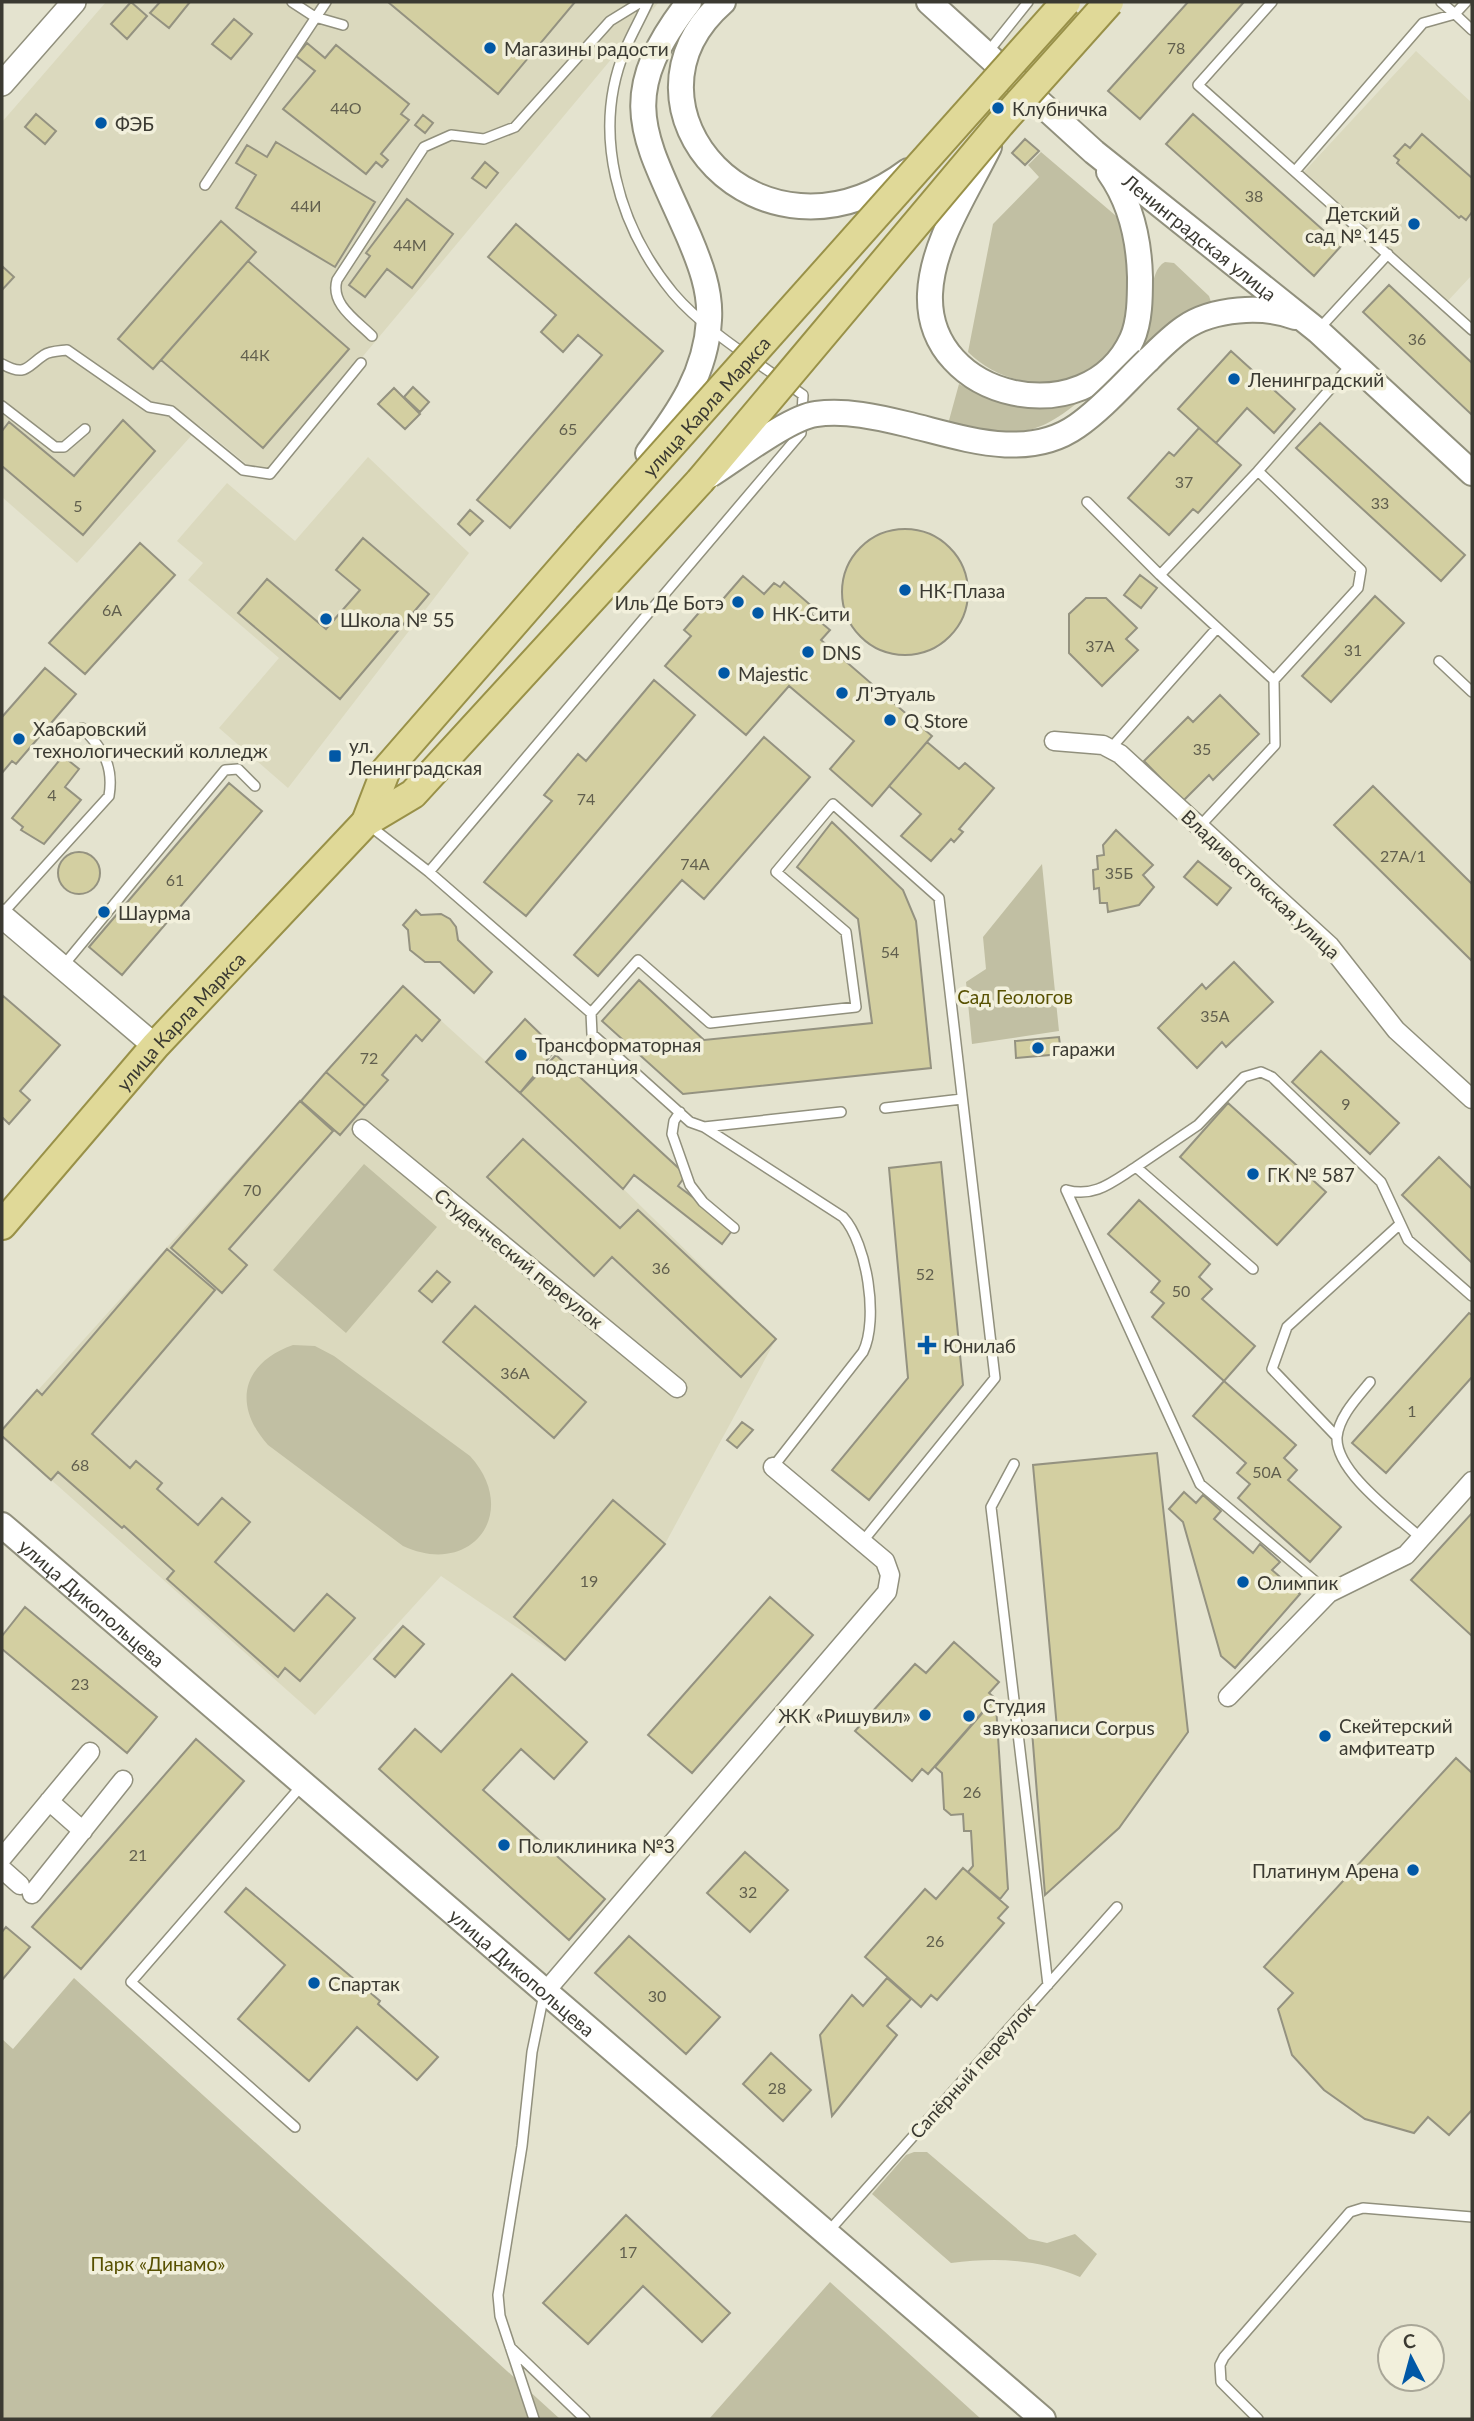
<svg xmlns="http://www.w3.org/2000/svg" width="1474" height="2421" viewBox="0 0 1474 2421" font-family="Lato,sans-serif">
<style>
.built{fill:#dbd9be}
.green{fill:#c1bfa3}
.building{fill:#d3cfa1;stroke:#949280;stroke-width:2}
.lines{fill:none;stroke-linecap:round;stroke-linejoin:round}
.service-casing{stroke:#91907d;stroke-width:12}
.minor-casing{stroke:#91907d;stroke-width:21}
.tertiary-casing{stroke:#91907d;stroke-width:26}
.secondary-casing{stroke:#91907d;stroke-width:28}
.primary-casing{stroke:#999148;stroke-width:32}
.service{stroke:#fff;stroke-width:9}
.minor{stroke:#fff;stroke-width:18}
.tertiary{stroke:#fff;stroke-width:23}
.secondary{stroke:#fff;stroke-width:24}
.primary{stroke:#e0d998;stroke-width:28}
.secondary-bridge-casing{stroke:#91907d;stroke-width:28;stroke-linecap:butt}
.primary-bridge-casing{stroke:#999148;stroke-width:32;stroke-linecap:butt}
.secondary-bridge{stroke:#fff;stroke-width:24}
.primary-bridge{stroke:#e0d998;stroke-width:28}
.poi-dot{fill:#0158a6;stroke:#f2f0dc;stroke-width:2.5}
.labels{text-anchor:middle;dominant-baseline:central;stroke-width:7;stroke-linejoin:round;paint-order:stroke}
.number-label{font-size:16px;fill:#615f4e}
.poi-label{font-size:19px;fill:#3b3a32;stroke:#f2f0dc;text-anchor:start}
.street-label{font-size:19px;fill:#3b3a32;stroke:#f2f0dc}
.park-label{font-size:19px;fill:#575000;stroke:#f2f0dc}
</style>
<rect width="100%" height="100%" fill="#e4e3cf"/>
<path class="built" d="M106,2H659L262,477L200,426L77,563L2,497V122Z
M1416,51L1472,103V275L1444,305L1302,174Z
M368,457L469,553L288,788L219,728L279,658L188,580L203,563L177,541L227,483L295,541Z
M403,986L591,1157L776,1339L665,1544L565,1660L441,1576L315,1715L2,1436V1430Z"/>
<path class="green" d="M1041,152L1122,221C1132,250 1135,298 1124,327C1100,394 1014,398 968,352L993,224L1039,177L1028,165Z
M1165,262L1174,263L1209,296L1211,302L1209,307C1173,318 1163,330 1136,354C1140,348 1145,342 1147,335C1152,315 1147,271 1165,262Z
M959,384C1006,410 1039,409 1089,393C1034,441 1017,436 948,424Z
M1042,864L1059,1031L972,1044L966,982L986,969L983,937Z
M364,1164L437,1227L346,1333L273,1270Z
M293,1345L315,1346L334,1356L470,1456C521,1512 472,1578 403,1546L268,1445C232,1405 242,1363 293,1345Z
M74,1978L560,2419H2V2039L13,2049Z
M914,2152H927L1029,2239L1047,2243L1075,2234L1097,2254L1080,2277C1038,2259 996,2257 951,2263L872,2194L906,2155Z
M830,2282L981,2419H709Z"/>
<path class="building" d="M131,2L147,16L127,39L111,24Z
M160,2H190L169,28L150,13Z
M388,2H575L498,94Z
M1188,2H1244L1140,119L1108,91Z
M234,19L252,34L231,59L212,44Z
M307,43L325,58L336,45L409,104L401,114L409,120L381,154L388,160L382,167L376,162L366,174L283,109L315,71L296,56Z
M36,114L56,131L45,144L25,127Z
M1193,114L1341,246L1314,276L1166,144Z
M423,115L433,123L425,133L415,125Z
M1422,134L1472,178V212L1466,220L1461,216L1459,218L1397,163L1399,160L1394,156L1405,144L1410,148Z
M1025,139L1039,151L1025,165L1012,153Z
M276,142L375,202L335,267L236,208L256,175L236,163L247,145L267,157Z
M485,162L498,173L486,188L472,178Z
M407,199L453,234L412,288L387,269L365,297L349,285L370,256L366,253Z
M221,221L256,252L153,369L118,339Z
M516,224L663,351L510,528L477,500L602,355L578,335L563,352L541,332L556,315L488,257Z
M248,261L349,349L263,448L161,360Z
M2,266L14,277L2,290Z
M1389,285L1472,363V415L1363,312Z
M1231,351L1295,409L1274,433L1247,408L1216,443L1178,409Z
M413,387L429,402L420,412L404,397Z
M394,388L420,414L405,429L378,404Z
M123,420L155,451L83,535L2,466V431L9,422L74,476Z
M1320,423L1465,555L1441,581L1296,448Z
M1199,428L1241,465L1198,513L1193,509L1169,535L1128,498L1169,452L1174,456Z
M470,510L483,521L470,535L458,524Z
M842 592a63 63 0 1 1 126 0a63 63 0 1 1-126 0Z
M363,538L429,594L340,699L238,613L267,579L326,629L360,590L336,570Z
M140,543L175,575L85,674L49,643Z
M1140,575L1157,588L1141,608L1124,595Z
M743,576L764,594L774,583L780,587L784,582L815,609L811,614L830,630L821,640L932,736L872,806L830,769L854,741L789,686L746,735L665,666L691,636L684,630L710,600L717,606Z
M1375,596L1404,623L1331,702L1302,676Z
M1086,598H1106L1137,628L1126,639L1138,650L1102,686L1069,653V614Z
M45,668L76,694L16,764L12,761L2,773V717Z
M654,680L695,715L526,916L484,882L552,801L544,795L578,754L586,761Z
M1220,695L1259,734L1213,780L1209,775L1183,801L1144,761L1188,717L1193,722Z
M764,737L810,777L704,899L682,880L598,976L574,955Z
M927,742L959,769L965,763L994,788L959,829L963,832L954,842L951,839L931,861L901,836L921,814L889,786Z
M63,756L79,769L65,787L81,800L44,844L21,830L23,827L12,818Z
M229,783L262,811L122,975L89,947Z
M1373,786L1472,884V961L1334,825Z
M832,822L903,890L916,921L931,1068L683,1094L602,1021L639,980L704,1040L872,1023L858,919L797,867Z
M1116,830L1153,865L1143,875L1154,887L1139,905L1108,912L1107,903H1100L1099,888L1094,889L1093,870L1098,869L1097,856L1104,855L1103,845Z
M58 873a21 21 0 1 1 42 0a21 21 0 1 1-42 0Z
M1198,861L1231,888L1217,905L1184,877Z
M416,910L421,915L441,914L450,919L456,927L458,940L492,972L474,993L440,962H425L410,950L408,930L403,925Z
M1234,962L1273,1002L1226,1047L1222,1042L1197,1068L1158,1028L1202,984L1206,989Z
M403,986L440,1020L422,1041L416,1035L382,1075L388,1080L365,1106L326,1072Z
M2,995L60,1045L20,1091L30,1100L9,1124L2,1117Z
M525,1019L556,1049L520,1093L486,1062Z
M1059,1037L1061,1054L1016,1058L1015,1041Z
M1321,1051L1399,1123L1370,1154L1292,1082Z
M556,1055L686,1175L678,1186L734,1228L722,1244L634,1175L623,1189L520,1093Z
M326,1072L365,1106L340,1135L301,1101Z
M300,1101L333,1131L229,1249L247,1265L222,1293L171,1248Z
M1228,1103L1326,1192L1277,1245L1180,1157Z
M523,1139L620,1228L638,1210L776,1339L741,1377L612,1257L594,1276L487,1177Z
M1439,1157L1472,1189V1263L1402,1195Z
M941,1162L963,1385L869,1500L832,1470L908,1378L889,1168Z
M1139,1200L1210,1264L1199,1277L1212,1289L1202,1299L1255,1346L1224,1381L1152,1317L1164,1303L1151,1292L1160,1281L1108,1234Z
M167,1249L215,1290L92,1434L130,1468L136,1461L162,1483L157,1489L198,1525L222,1498L250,1522L215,1562L294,1631L327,1594L355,1618L300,1681L285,1668L278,1677L167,1579L174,1571L124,1526L122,1528L58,1472L51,1480L2,1436V1430L37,1390L42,1395Z
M437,1271L450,1282L432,1302L419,1291Z
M475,1306L586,1402L554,1438L443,1342Z
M1469,1313L1472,1315V1377L1386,1473L1352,1443Z
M1224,1381L1296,1445L1284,1458L1297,1470L1288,1480L1341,1527L1310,1562L1238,1498L1250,1484L1237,1473L1246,1463L1193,1416Z
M742,1422L753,1430L737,1448L727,1440Z
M1157,1453L1188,1732L1119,1828L1045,1895L1032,1731L1057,1728L1033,1465Z
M1184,1492L1196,1503L1203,1495L1221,1511L1214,1519L1253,1553L1260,1544L1280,1562L1272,1570L1300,1594L1235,1668L1221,1656L1183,1522L1169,1509Z
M613,1500L665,1544L565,1660L514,1617Z
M1472,1513V1636L1411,1580Z
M770,1597L813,1635L692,1773L648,1735Z
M25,1607L157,1717L127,1753L2,1649V1636Z
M403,1626L424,1644L395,1677L374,1659Z
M954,1642L999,1682L989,1693L995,1698L928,1774L922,1769L912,1781L855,1731L915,1664L926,1673Z
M954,1642L999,1682L989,1693L995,1698L928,1774L922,1769L912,1781L855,1731L915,1664L926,1673Z
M512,1674L587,1742L554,1779L521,1749L483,1790L605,1899L569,1940L379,1769L415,1729L441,1752Z
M992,1702L996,1706L1008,1889L1000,1899L968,1872L973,1866L971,1831H964L963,1814L951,1815L944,1809L942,1773L935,1767Z
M196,1739L244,1781L81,1969L32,1927Z
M1456,1758L1472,1773V2110L1449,2135L1428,2117L1414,2133L1365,2119L1324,2090L1292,2055L1278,2009L1293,1993L1264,1967Z
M745,1852L788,1890L750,1932L707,1893Z
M963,1868L1008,1907L998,1918L1004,1923L937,2000L931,1995L921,2007L865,1957L925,1889L936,1899Z
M963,1868L1008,1907L998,1918L1004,1923L937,2000L931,1995L921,2007L865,1957L925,1889L936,1899Z
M246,1888L380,2001L378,2004L438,2057L417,2080L357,2027L309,2081L238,2019L285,1965L225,1912Z
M6,1927L30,1947L2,1980V1932Z
M629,1936L720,2017L686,2054L595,1973Z
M887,1978L911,1999L887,2026L897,2035L832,2116L820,2035L852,1995L863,2006Z
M771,2053L811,2090L783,2121L743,2084Z
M626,2215L730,2313L702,2342L643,2286L588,2344L543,2303Z"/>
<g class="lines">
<g class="service-casing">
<path id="service" d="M292,2L315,17L343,25
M1272,2L1198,85L1472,330
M1441,2L1455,14L1466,2
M988,52L1028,2
M1296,170L1423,23L1455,14L1472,30
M205,185L326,2
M1318,330L1388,254
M372,336C356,320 330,304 337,280L424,147L451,135L484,139L515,127L610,21L641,2
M2,364C26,377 26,367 44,355C50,351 60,351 67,350L149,407L171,411L243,470L270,474L361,363
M2,406L55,447H64L85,429
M1258,471L1160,575L1274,680
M1087,502L1160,575
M1439,661L1472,692
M1111,748L1217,628
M370,826L429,872L591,1013L592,1034L690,1122L704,1127L841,1112
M1200,826L1275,745L1274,680L1358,588L1361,570L1258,471L1352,364
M429,872L801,433L803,395C762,365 705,331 673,293C618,226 591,132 625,50C632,33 641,18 648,2
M2,914L109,796C114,766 103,748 82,728
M63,966L225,770L238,769L255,786
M591,1013L638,960L710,1023L856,1007L846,932L776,872L833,804L939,898L995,1378L863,1541
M885,1108L962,1099
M680,1112L674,1121L672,1134L690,1185L703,1202L734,1228
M704,1127L843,1217C867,1243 879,1320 863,1352L773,1467
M1136,1167L1198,1125L1244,1077L1261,1072L1272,1077L1381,1182L1408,1240L1472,1296
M1066,1190L1200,1484L1329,1593
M1066,1190C1095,1198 1112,1182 1136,1167L1253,1269
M1370,1382C1358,1397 1339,1416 1337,1437C1335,1472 1397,1516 1421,1538
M1337,1437L1272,1369L1287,1327L1399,1225
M1014,1464L991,1507L1048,1985
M295,2127L131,1982L303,1784
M828,2232L1117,1907
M510,2347L585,2419
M534,2419L500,2316L498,2295L522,2146L532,2052L544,1994
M1258,2419L1221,2382L1220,2365L1224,2357L1350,2212L1363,2208L1472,2217"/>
</g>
<g class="minor-casing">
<path id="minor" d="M1054,741L1103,745L1120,754L1330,946L1396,1030L1472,1099
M362,1129L677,1388
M1228,1697L1329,1593L1406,1555L1472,1481
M49,1801L83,1831
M2,1858L90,1752
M2,1869L20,1885
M32,1894L123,1780
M545,1992L887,1592L890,1575L885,1561L773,1467"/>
</g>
<g class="tertiary-casing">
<path id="tertiary" d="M2,84L74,2
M2,916L155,1046"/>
</g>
<g class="secondary-casing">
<g id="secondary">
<path d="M723,2C604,106 760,282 908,171"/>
<path id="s1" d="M929,2L1094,152L1318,331L1472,473"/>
<path d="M989,147C967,192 932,243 930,294C926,401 1088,435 1132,339C1140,321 1140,297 1140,277C1139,238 1131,203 1109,172"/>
<path d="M1148,360C1159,349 1171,337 1184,328C1213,308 1263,305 1295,317"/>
<path d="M648,453C679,412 706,373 709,320C711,291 700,263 689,237C645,136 613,100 689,2"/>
<path id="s2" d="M2,1525L1043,2419"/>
</g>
</g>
<g class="primary-casing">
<g id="primary">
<path d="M366,822L386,770L588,538"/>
<path id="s3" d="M2,1225L155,1046L366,822L413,794L700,481"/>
</g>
</g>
<use href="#service" class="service"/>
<use href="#minor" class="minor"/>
<use href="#tertiary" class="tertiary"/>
<use href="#secondary" class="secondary"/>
<use href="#primary" class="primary"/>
<g class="secondary-bridge-casing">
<path id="secondary-bridge" d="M710,475C734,460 790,417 816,414C846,410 877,417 906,424C961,437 1026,462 1077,426C1103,408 1125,382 1148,360"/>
</g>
<g class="primary-bridge-casing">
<g id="primary-bridge">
<path d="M700,481L1000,124L1109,2"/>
<path id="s4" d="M588,538L1066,2"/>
</g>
</g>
<use href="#secondary-bridge" class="secondary-bridge"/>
<use href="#primary-bridge" class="primary-bridge"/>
</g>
<g class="poi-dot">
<circle cx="490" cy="48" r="7"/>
<circle cx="998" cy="108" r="7"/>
<circle cx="101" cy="123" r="7"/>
<circle cx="1414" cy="224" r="7"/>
<circle cx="1234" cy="379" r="7"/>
<circle cx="905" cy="590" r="7"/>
<circle cx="738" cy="602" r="7"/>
<circle cx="758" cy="613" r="7"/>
<circle cx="326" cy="619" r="7"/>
<circle cx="808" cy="652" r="7"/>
<circle cx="724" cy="673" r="7"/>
<circle cx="842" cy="693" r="7"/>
<circle cx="890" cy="720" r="7"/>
<circle cx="19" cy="739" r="7"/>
<rect x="328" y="749" width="14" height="14" rx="3.5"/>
<circle cx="104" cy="912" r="7"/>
<circle cx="1038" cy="1048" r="7"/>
<circle cx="521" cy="1055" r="7"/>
<circle cx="1253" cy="1174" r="7"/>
<path d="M923.5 1334.5h7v7h7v7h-7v7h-7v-7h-7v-7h7z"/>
<circle cx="1243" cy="1582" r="7"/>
<circle cx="925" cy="1715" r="7"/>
<circle cx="969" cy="1716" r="7"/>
<circle cx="1325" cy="1736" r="7"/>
<circle cx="504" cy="1845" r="7"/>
<circle cx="1413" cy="1870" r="7"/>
<circle cx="314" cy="1983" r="7"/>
</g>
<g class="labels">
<g class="number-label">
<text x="1176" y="47">78</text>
<text x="346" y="107">44О</text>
<text x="1254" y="195">38</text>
<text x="306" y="205">44И</text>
<text x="410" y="244">44М</text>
<text x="1417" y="338">36</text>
<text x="255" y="354">44К</text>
<text x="568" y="428">65</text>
<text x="1184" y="481">37</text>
<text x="1380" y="502">33</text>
<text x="78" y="505">5</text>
<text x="112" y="609">6А</text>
<text x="1100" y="645">37А</text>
<text x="1353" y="649">31</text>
<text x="1202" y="748">35</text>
<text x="52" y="794">4</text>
<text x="586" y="798">74</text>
<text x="1403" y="855">27А/1</text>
<text x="695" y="863">74А</text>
<text x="1119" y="872">35Б</text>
<text x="175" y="879">61</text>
<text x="890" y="951">54</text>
<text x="1215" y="1015">35А</text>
<text x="369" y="1057">72</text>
<text x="1346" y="1103">9</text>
<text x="252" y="1189">70</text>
<text x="661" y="1267">36</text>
<text x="925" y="1273">52</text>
<text x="1181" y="1290">50</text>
<text x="515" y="1372">36А</text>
<text x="1412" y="1410">1</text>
<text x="80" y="1464">68</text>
<text x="1267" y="1471">50А</text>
<text x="589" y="1580">19</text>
<text x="80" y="1683">23</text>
<text x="972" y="1791">26</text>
<text x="138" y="1854">21</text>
<text x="748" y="1891">32</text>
<text x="935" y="1940">26</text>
<text x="657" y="1995">30</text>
<text x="777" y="2087">28</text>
<text x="628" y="2251">17</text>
</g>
<g class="poi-label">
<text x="504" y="48">Магазины радости</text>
<text x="1012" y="108">Клубничка</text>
<text x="115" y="123">ФЭБ</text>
<text x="1400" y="213" text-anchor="end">Детский<tspan x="1400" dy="22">сад № 145</tspan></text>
<text x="1248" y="379">Ленинградский</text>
<text x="919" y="590">НК-Плаза</text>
<text x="724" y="602" text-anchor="end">Иль Де Ботэ</text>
<text x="772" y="613">НК-Сити</text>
<text x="340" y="619">Школа № 55</text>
<text x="822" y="652">DNS</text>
<text x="738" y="673">Majestic</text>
<text x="856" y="693">Л'Этуаль</text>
<text x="904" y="720">Q Store</text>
<text x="33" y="728">Хабаровский<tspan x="33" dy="22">технологический колледж</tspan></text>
<text x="349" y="745">ул.<tspan x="349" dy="22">Ленинградская</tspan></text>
<text x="118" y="912">Шаурма</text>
<text x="535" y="1044">Трансформаторная<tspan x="535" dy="22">подстанция</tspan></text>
<text x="1052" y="1048">гаражи</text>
<text x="1267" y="1174">ГК № 587</text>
<text x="943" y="1345">Юнилаб</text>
<text x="1257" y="1582">Олимпик</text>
<text x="983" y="1705">Студия<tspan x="983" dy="22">звукозаписи Corpus</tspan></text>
<text x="911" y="1715" text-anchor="end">ЖК «Ришувил»</text>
<text x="1339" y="1725">Скейтерский<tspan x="1339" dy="22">амфитеатр</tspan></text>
<text x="518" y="1845">Поликлиника №3</text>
<text x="1399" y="1870" text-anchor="end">Платинум Арена</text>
<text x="328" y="1983">Спартак</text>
</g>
<g class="street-label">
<text stroke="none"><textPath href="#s1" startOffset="359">Ленинградская улица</textPath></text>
<text stroke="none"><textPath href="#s4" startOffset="177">улица Карла Маркса</textPath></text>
<text transform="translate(1261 884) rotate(43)">Владивостокская улица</text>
<text stroke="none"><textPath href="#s3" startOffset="271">улица Карла Маркса</textPath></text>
<text transform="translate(519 1258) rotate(39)">Студенческий переулок</text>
<text stroke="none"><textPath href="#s2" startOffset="119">улица Дикопольцева</textPath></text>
<text stroke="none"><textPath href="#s2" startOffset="686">улица Дикопольцева</textPath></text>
<text transform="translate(972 2070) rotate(-48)">Сапёрный переулок</text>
</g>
<g class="park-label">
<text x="1015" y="996">Сад Геологов</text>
<text x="158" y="2263">Парк «Динамо»</text>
</g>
</g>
<rect width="1474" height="2421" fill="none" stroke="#3b3a32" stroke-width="7"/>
<g transform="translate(1411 2358) rotate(354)"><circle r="33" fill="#f2f0dc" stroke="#a9a798" stroke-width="2"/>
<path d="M0-5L12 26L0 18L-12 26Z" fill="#0158a6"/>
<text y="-10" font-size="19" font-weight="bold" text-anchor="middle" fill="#3b3a32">С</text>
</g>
</svg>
